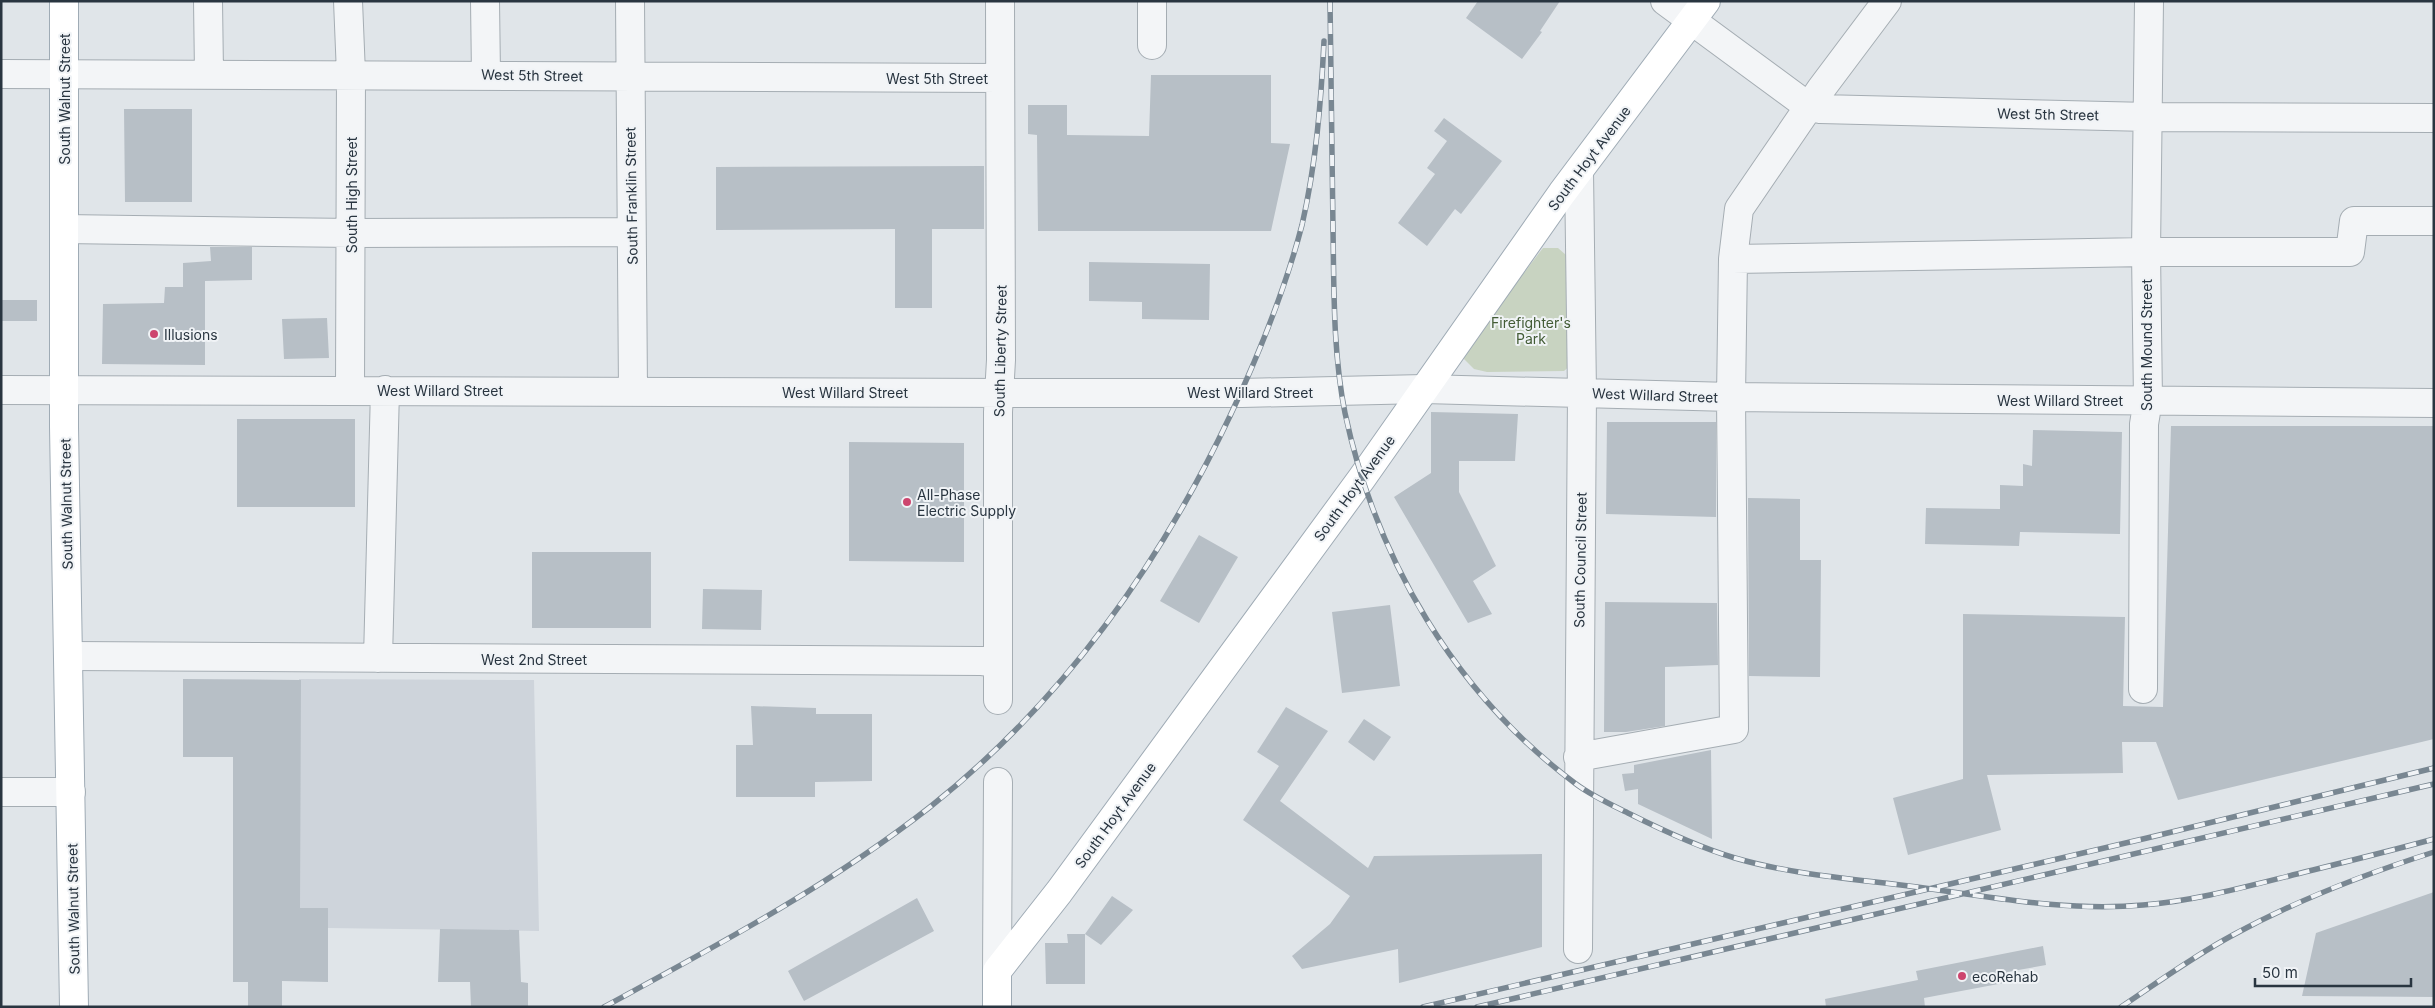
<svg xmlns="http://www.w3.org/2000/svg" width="2435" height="1008" viewBox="0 0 2435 1008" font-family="Inter,sans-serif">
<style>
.built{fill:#ced4db}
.green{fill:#c8d3c1}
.building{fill:#b7bfc6}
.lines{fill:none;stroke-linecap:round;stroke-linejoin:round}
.minor-casing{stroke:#a5adb3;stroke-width:30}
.major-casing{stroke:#9fabb5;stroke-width:30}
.minor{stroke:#f3f5f7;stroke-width:28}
.major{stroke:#fff;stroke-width:28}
.rail-casing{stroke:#798792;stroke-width:5.5}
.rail{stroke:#f0f3f6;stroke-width:4;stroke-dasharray:11;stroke-linecap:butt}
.poi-dot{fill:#cd456e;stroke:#f0f3f6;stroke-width:2}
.labels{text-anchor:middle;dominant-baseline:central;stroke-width:4;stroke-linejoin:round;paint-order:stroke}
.street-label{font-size:14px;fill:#293540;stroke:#f0f3f6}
.park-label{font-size:14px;fill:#435c36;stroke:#f0f3f6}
.poi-label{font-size:14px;fill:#293540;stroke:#f0f3f6;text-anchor:start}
</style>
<rect width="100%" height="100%" fill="#e0e5e9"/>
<path class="built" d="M299,679L534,680L539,931L328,928V908H300Z"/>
<path class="green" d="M1543,248H1558L1566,255L1571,365L1564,371L1487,372L1474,369L1464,359L1466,348Z"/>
<path class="building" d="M1478,1H1560L1540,31L1542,32L1522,59L1466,18Z
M1151,75H1271V143L1290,144L1271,231H1038L1037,135L1028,134V105H1067V135L1149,136Z
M124,109H192V202H125Z
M1444,118L1502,161L1461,214L1455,209L1427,246L1398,223L1435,174L1427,168L1447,141L1434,131Z
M984,166V229H932V308H895V229L716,230V167Z
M210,247H252V280L205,281V365L102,364L103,304L164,303L165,287H183V263L211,261Z
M1089,262L1210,264L1209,320L1142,319V302L1089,301Z
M1,300H37V321H1Z
M327,318L329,358L284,359L282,319Z
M1431,412L1518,414L1515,461H1459V492L1496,566L1473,581L1492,614L1468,623L1394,497L1431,473Z
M237,419H355V507H237Z
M1607,422H1716V517L1606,514Z
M2171,426H2434V739L2178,800L2156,742H2122L2123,773L1987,775L2001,830L1908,855L1893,798L1963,779V614L2125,617L2123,706L2163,707Z
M2033,430L2122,432L2120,534L2020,532L2019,546L1925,544L1926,508L2000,509V485L2023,486V464L2032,466Z
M849,442L964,443V562L849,561Z
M1748,498L1800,499V560H1821L1820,677L1749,676Z
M1199,535L1238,557L1199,623L1160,601Z
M532,552H651V628H532Z
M703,589L762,590L761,630L702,629Z
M1605,602L1717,603L1718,665L1665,667V726L1626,732H1604Z
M1390,605L1400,686L1342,693L1332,612Z
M183,679L301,680L300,908H328V982L282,981V1007H248V982H233V757H183Z
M751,706L816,708V714H872V781L815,782V797H736V745H753Z
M1286,707L1328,731L1280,801L1368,868L1374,856L1542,854V947L1399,983L1398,949L1302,969L1292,956L1330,924L1350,896L1243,820L1279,766L1257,752Z
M1364,719L1391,737L1374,761L1348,742Z
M1711,750L1712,839L1638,804V789L1625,791L1622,774L1634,773V765Z
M2434,892V997L2302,996L2316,933Z
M1112,896L1133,910L1101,945L1085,934Z
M917,898L934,931L804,1001L788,971Z
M440,929L519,930L521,982L528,983V1007H471L470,982H438Z
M1067,934H1085V984H1046L1045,943H1068Z
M2043,946L2046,965L2007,972L2009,982L1924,998L1925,1007H1826L1825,999L1918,980L1916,971Z"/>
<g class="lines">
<g class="minor-casing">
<path id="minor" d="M208,1L209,73
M348,1L351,74L350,390
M485,1L486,75
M630,1L633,391
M1152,1V45
M1665,1L1809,107L1820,109L2149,117L2434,118
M1,74L1000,78
M64,229L352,233L631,232
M1733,259L1739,209L1821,89L1887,1
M1,390L1020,393H1242L1424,389L1731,397L2434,403
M70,656L982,661L998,663
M378,658L385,390
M2143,689L2144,424L2148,400L2146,252L2149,1
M998,700V412L1001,360L1000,1
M1578,757L1734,729L1731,397L1733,259L2146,252H2350L2354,221H2434
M1,792H71
M1578,949L1582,393L1579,171
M997,971L998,782"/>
</g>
<g class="major-casing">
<path id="major" d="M64,1V427L74,1007
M997,1007V971L1059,892L1362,478L1562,193L1706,1"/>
</g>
<use href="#minor" class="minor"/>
<use href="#major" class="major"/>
<g class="rail-casing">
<path id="rail" d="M1330,1C1331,77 1332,153 1333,229C1334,290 1333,353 1345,413C1376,559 1455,694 1576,784C1592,796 1612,805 1630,814C1664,831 1698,847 1735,858C1793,875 1856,879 1917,887C1991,897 2068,912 2143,905C2193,901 2241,888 2289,876C2337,864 2386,852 2434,839
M604,1007C716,946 829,886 930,807C1061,703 1159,566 1230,416C1259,354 1285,290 1302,225C1316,164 1321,103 1324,41
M1423,1007L2147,838L2434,768
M1477,1007L2434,784
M2121,1007C2158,982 2194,956 2233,935C2297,900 2365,874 2434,852"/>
</g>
<use href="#rail" class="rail"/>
</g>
<g class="poi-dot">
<circle cx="154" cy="334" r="5"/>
<circle cx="907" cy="502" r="5"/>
<circle cx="1962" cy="976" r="5"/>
</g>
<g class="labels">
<g class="street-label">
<text transform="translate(532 75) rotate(1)">West 5th Street</text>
<text x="937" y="78">West 5th Street</text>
<text transform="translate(64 99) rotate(-90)">South Walnut Street</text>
<text transform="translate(2048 114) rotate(1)">West 5th Street</text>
<text transform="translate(1589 158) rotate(-53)">South Hoyt Avenue</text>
<text transform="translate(351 195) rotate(-90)">South High Street</text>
<text transform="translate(631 196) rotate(-91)">South Franklin Street</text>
<text transform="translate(2146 345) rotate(-90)">South Mound Street</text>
<text transform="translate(1000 351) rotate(-89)">South Liberty Street</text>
<text x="440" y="390">West Willard Street</text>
<text x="845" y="392">West Willard Street</text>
<text x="1250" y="392">West Willard Street</text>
<text transform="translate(1655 395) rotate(2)">West Willard Street</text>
<text x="2060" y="400">West Willard Street</text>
<text transform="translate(1354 488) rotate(-54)">South Hoyt Avenue</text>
<text transform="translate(66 504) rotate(-91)">South Walnut Street</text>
<text transform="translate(1580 560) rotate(-89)">South Council Street</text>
<text x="534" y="659">West 2nd Street</text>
<text transform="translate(1115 815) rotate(-54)">South Hoyt Avenue</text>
<text transform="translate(73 909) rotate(-91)">South Walnut Street</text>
</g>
<g class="park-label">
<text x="1531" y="322">Firefighter's<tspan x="1531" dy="16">Park</tspan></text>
</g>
<g class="poi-label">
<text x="164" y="334">Illusions</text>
<text x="917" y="494">All-Phase<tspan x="917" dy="16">Electric Supply</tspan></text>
<text x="1972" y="976">ecoRehab</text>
</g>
</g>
<rect width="2435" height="1008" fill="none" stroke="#293540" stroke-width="5"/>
<path d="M2255 978v8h156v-8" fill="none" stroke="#293540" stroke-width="2.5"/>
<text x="2262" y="978" font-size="15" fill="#293540" stroke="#f0f3f6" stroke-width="4" paint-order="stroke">50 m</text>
</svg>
